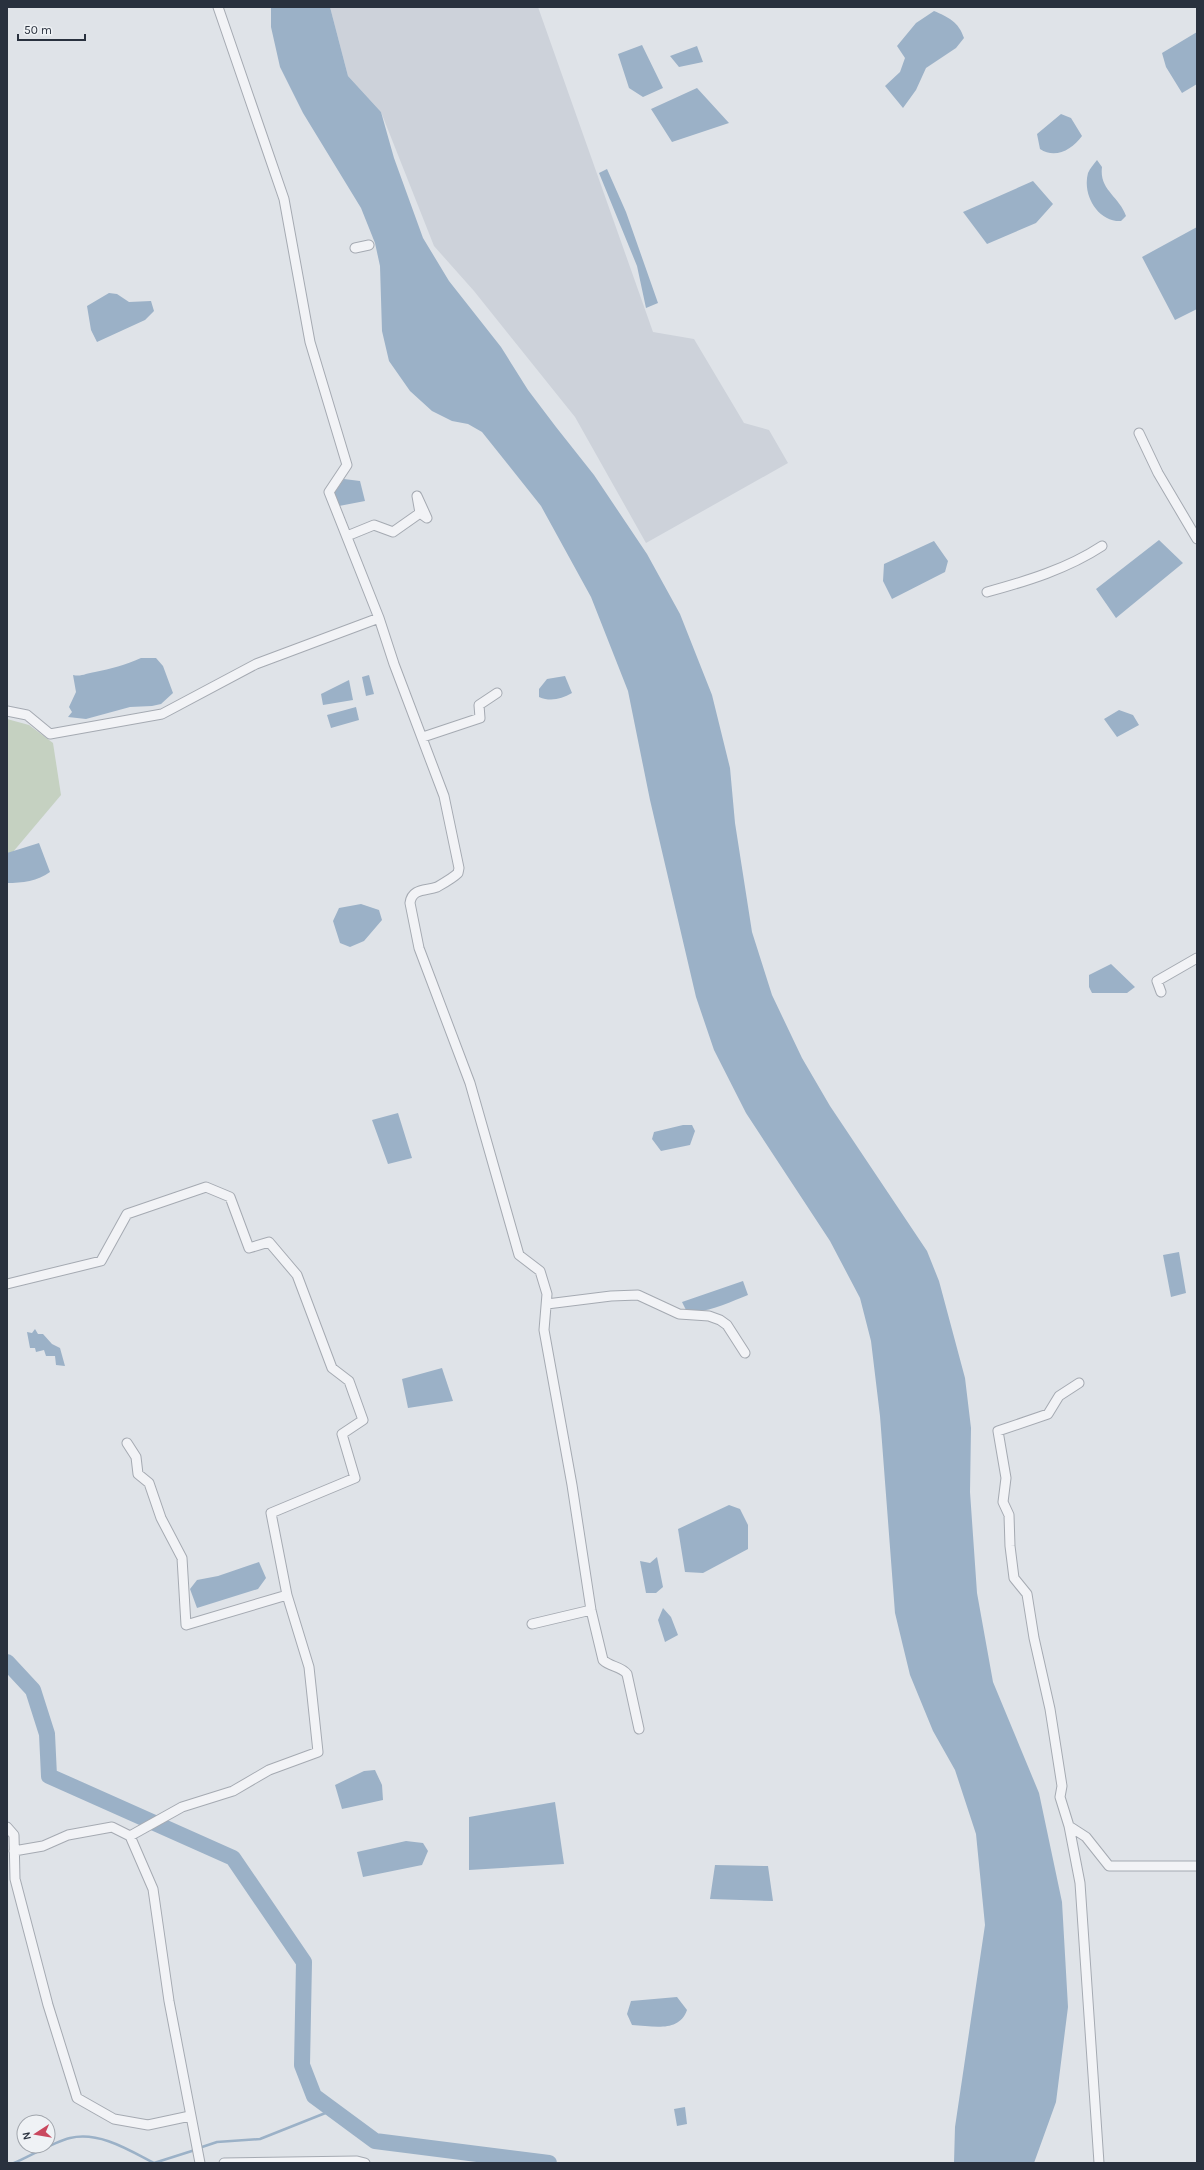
<svg xmlns="http://www.w3.org/2000/svg" width="1204" height="2170" viewBox="0 0 1204 2170" font-family="Karla,sans-serif">
<style>
.built{fill:#cdd2da}
.green{fill:#c5d1c1}
.water{fill:#9bb1c7}
.lines{fill:none;stroke-linecap:round;stroke-linejoin:round}
.stream{stroke:#9bb1c7;stroke-width:2.5}
.river{stroke:#9bb1c7;stroke-width:16}
.street-casing{stroke:#a5aab2;stroke-width:11}
.street{stroke:#f2f3f6;stroke-width:9}
</style>
<rect width="100%" height="100%" fill="#dfe3e8"/>
<path class="built" d="M330,7H538L653,332L694,339L744,423L769,430L788,463L646,543L575,417L474,291L434,246L381,112L348,76Z"/>
<path class="green" d="M7,719L29,725L53,743L61,795L7,859Z"/>
<path class="water" d="M271,7H330L348,76L381,112L394,158L423,238L449,281L501,347L528,390L556,427L594,475L647,554L680,614L712,695L730,768L735,823L752,932L772,995L802,1058L830,1106L927,1251L939,1281L965,1378L971,1428L970,1492L977,1593L993,1682L1039,1793L1062,1902L1068,2007L1056,2102L1034,2163H954L955,2127L985,1925L976,1834L955,1770L933,1731L910,1675L895,1613L880,1416L871,1341L860,1298L830,1241L746,1113L714,1050L696,997L650,800L628,691L591,597L541,506L482,432L468,424L452,421L432,411L410,391L389,361L382,331L380,266L375,243L361,208L303,113L280,67L271,27Z
M934,11C948,17 959,22 964,38L956,48L926,68L916,90L903,108L885,86L900,72L905,58L897,46L916,23Z
M1197,32V84L1182,93L1166,67L1162,53Z
M642,45L663,88L643,97L629,88L618,54Z
M697,46L703,62L679,67L670,56Z
M697,88L729,123L672,142L651,109Z
M1061,114L1071,118L1082,136C1072,150 1055,159 1040,149L1037,134Z
M1097,160L1102,167C1099,190 1119,196 1126,216L1121,221C1098,222 1082,195 1088,173C1090,168 1094,164 1097,160Z
M607,169L626,212L658,303L646,308L637,266L599,173Z
M1033,181L1053,204L1036,223L987,244L963,212Z
M1197,227V309L1175,320L1142,257Z
M109,293L117,294L129,302L151,301L154,311L145,320L97,342L91,330L87,306Z
M344,479L360,481L365,501L339,506L334,493Z
M1159,540L1183,563L1116,618L1096,589Z
M934,541L948,561L945,572L892,599L883,581L884,564Z
M141,658H156L163,666L173,693L161,704L152,706L130,707L86,719L68,717L72,712L69,707L76,692L73,675C82,677 86,673 95,672C111,669 125,665 141,658Z
M369,675L374,694L366,696L362,677Z
M565,676L572,693C561,699 551,702 539,697V689L547,679Z
M349,680L353,700L323,705L321,694Z
M356,707L359,720L331,728L327,715Z
M1119,710L1133,715L1139,725L1117,737L1104,719Z
M39,843L50,872C38,881 22,883 7,883V853Z
M361,904L379,910L382,920L364,941L350,947L340,943L333,921L339,908Z
M1111,964L1135,987L1127,993H1092L1089,987V975Z
M398,1113L412,1158L388,1164L372,1120Z
M683,1125H692L695,1131L690,1145L661,1151L652,1139L654,1132Z
M1179,1252L1186,1293L1171,1297L1163,1255Z
M743,1281L748,1295C729,1302 706,1315 686,1310L682,1302Z
M35,1329L38,1334H43L52,1344L60,1348L65,1366L56,1365L55,1356H46L44,1350L36,1352L35,1348H30L27,1332L32,1333Z
M442,1368L453,1401L408,1408L402,1379Z
M729,1505L740,1509L748,1525V1549L703,1573L685,1572L678,1529Z
M657,1557L663,1587L656,1593H646L640,1561L650,1563Z
M259,1562L266,1578L258,1589L197,1608L190,1589L197,1580L218,1576Z
M663,1608L671,1617L678,1635L665,1642L658,1620Z
M375,1770L382,1785L383,1800L342,1809L335,1785L364,1771Z
M555,1802L564,1864L469,1870V1817Z
M406,1841L423,1843L428,1851L422,1865L363,1877L357,1852Z
M715,1865L768,1866L773,1901L710,1899Z
M677,1997L687,2010C679,2033 653,2026 632,2025L627,2014L631,2001Z
M685,2107L687,2124L677,2126L674,2109Z"/>
<g class="lines">
<path class="stream" d="M199,2148L217,2142L260,2139L333,2110
M14,2163C30,2156 54,2142 70,2138C99,2131 129,2150 154,2163L195,2150"/>
<path class="river" d="M7,1662L33,1690L47,1734L49,1776L233,1858L304,1962L302,2065L314,2096L375,2141L549,2163"/>
<g class="street-casing">
<path id="street" d="M218,7L284,199L310,342L347,465L329,492L379,618L394,664L444,796L459,868L458,873C453,878 444,883 437,887C426,891 412,888 410,903L419,948L470,1083L519,1255L540,1271L547,1294L544,1330L572,1485L591,1610L603,1660C610,1667 621,1666 627,1674L639,1729
M355,248L369,245
M1139,433L1158,473L1197,539
M347,536L374,525L393,532L420,513L417,496L427,518L420,513
M987,592C1027,581 1067,569 1102,546
M7,711L27,715L50,734L162,714L256,664L379,618
M423,737L480,718L479,705L497,693
M1161,992L1157,981L1197,958
M7,1284L101,1261L127,1214L206,1187L230,1197L249,1248L269,1242L297,1275L332,1368L349,1381L363,1420L342,1434L355,1478L271,1513L287,1595L309,1667L318,1752L269,1770L233,1791L182,1807L130,1836L112,1827L68,1835L43,1846L14,1851
M547,1304L611,1296L638,1295L679,1314L709,1316L720,1320L727,1325L745,1353
M1079,1383L1059,1396L1048,1414L998,1431L1006,1478L1003,1502L1009,1515L1010,1546L1014,1578L1027,1594L1034,1638L1050,1709L1062,1786L1060,1797L1069,1826L1086,1837L1109,1866H1197
M127,1443L136,1457L138,1474L149,1483L161,1518L182,1558L186,1625L287,1595
M532,1624L591,1610
M1069,1826L1080,1883L1099,2163
M7,1827L14,1835L15,1879L48,2005L77,2098L114,2119L148,2125L190,2116
M130,1836L153,1889L169,2001L200,2163
M224,2163L357,2161L365,2163"/>
</g>
<use href="#street" class="street"/>
</g>
<rect width="1204" height="2170" fill="none" stroke="#29313e" stroke-width="16"/>
<g transform="translate(36 2134) rotate(258)"><circle r="19" fill="#eff2f5" stroke="#a0a5ac"/>
<path d="M0-3L7 15L0 10L-7 15Z" fill="#c9485e"/>
<text y="-6" font-size="11" font-weight="bold" text-anchor="middle" fill="#29313e">N</text>
</g>
<path d="M18 34v6h67v-6" fill="none" stroke="#29313e" stroke-width="2"/>
<text x="24" y="34" font-size="12" fill="#29313e" stroke="#eff2f5" stroke-width="3" paint-order="stroke">50 m</text>
</svg>
